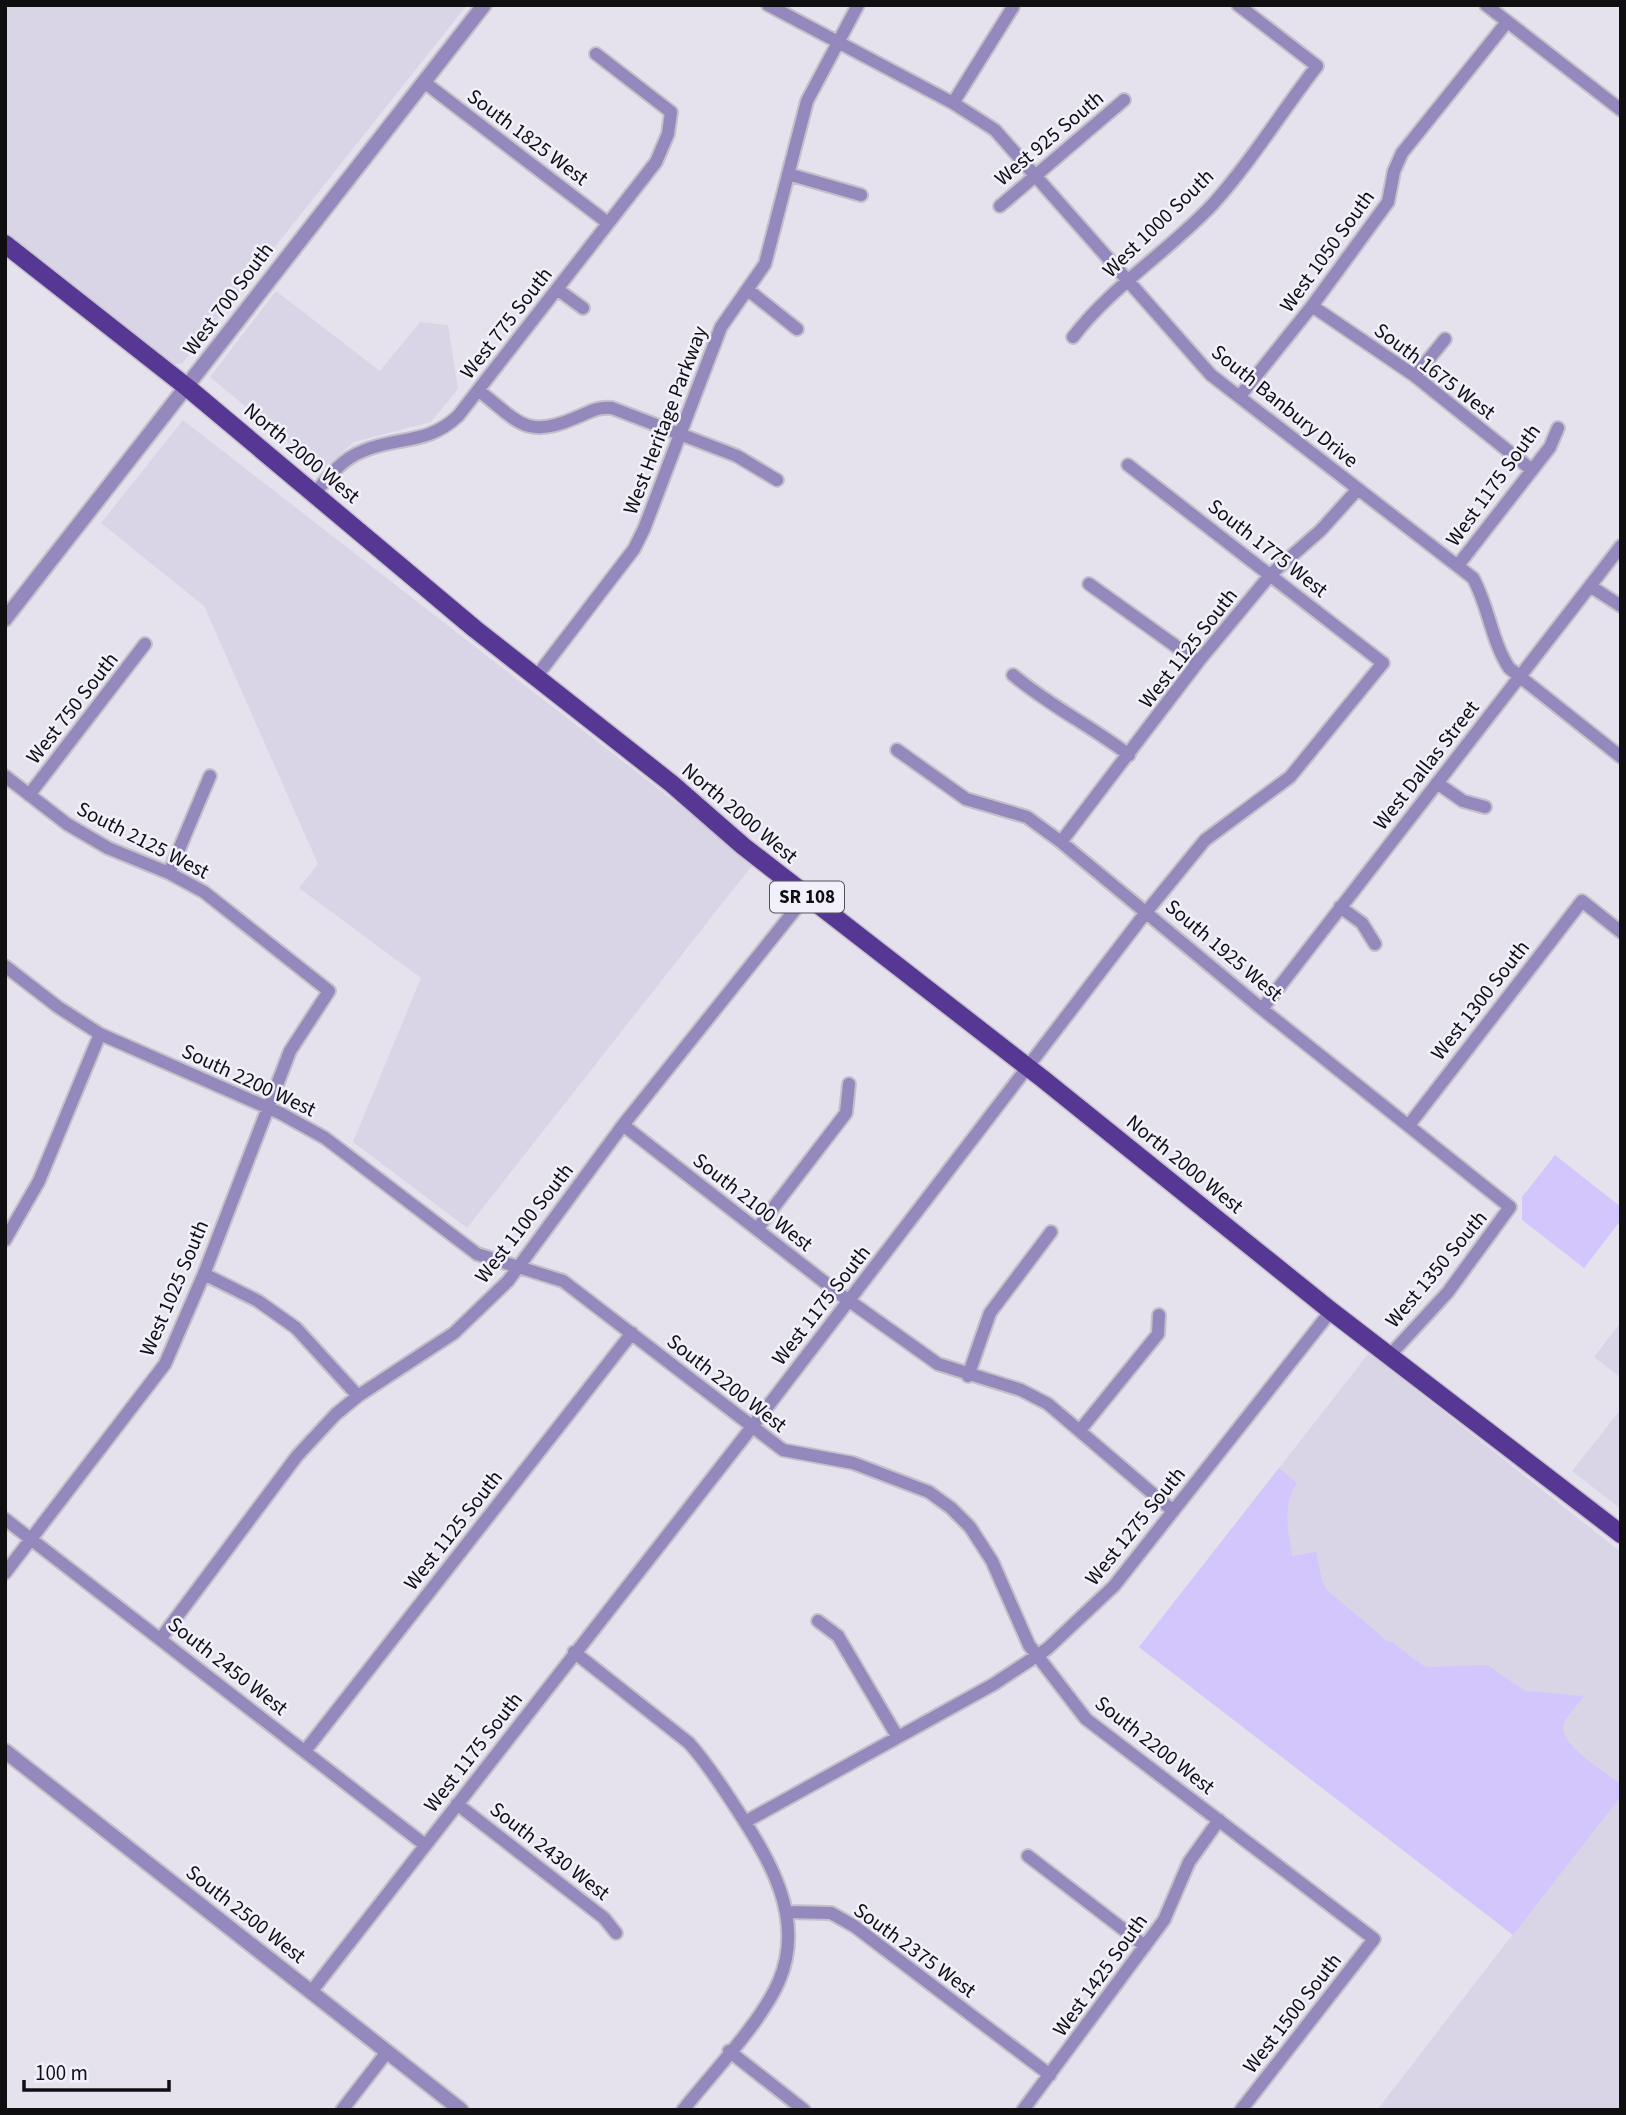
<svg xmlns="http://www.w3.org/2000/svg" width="1626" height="2115" viewBox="0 0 1626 2115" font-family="'Source Sans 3',sans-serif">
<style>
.built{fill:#d9d5e7}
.green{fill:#d2c6fc}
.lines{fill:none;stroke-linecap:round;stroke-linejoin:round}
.minor-casing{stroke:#c3c0ca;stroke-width:16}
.tertiary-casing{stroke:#c3c0ca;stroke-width:18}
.primary-casing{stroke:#c3c0ca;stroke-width:21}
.minor{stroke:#9588bc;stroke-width:12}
.tertiary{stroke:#9588bc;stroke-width:14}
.primary{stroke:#573794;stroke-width:18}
.labels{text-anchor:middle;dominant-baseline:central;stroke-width:5;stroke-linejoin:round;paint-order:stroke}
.shield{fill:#f2f0fb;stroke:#535258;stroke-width:2}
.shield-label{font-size:19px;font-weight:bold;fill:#0f0f12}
.street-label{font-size:21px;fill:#0f0f12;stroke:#f2f0fb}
</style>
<rect width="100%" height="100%" fill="#e5e2ed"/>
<path class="built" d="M5,5H467L182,364H166L5,238Z
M276,291L380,371L420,322L448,325L458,389L431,422L354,442L322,470L210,377Z
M183,420L754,863L467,1228L353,1142L421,978L299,888L318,864L204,606L101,523Z
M1621,1322V1378L1594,1357Z
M1369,1353L1621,1552V2110H1377L1513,1934L1139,1647Z
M1621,1409V1509L1572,1471Z"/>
<path class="green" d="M1555,1155L1621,1207V1220L1584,1268L1522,1220V1197Z
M1279,1468L1297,1483C1282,1505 1288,1531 1292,1556L1316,1552L1322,1581L1328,1591L1387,1641L1392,1642L1422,1665L1429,1667L1487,1665L1525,1691L1584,1696C1578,1705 1568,1714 1564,1723C1555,1743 1607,1773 1621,1784V1796L1513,1935L1139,1647Z"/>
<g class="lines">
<g class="minor-casing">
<path id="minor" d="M768,5L953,103L995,130L1211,375L1473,578C1489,607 1491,640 1509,668L1621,757
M1486,5L1621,110
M424,82L608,223
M953,103L1013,7
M788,174L861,195
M1000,206L1124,100
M557,289L583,308
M748,290L797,329
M1312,306L1415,376L1532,470
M1073,337C1112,286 1169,251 1213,204C1251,162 1282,111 1317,66L1238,5
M1415,376L1445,339
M478,390C517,420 525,440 575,418C588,413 598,406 612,408L737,456L777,480
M1240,396L1312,306L1388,202L1394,171L1402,153L1507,22
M315,493C329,476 342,459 363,451C399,436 427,445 458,416L656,162L668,134L671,112L596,54
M1459,564L1550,447L1558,428
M1089,584L1198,662
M1590,586L1621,606
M1013,675C1050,706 1091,726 1129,755
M536,677L634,549L644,529L721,327L765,264L807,101L858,5
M897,750L966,799L1027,817L1061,842L1262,1009L1510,1207L1448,1292L1390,1355
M5,776L67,824L108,848L169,873L204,892L329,991L290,1051L204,1274L165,1364L5,1573
M1437,783L1463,801L1485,807
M29,795L145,644
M1061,842L1198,662L1271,574L1321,530L1357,490
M169,873L210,776
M1340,907L1362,923L1375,944
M5,966L58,1007L100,1034L280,1113L325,1138L477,1254L563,1281L783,1450L853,1463L929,1492L951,1508L970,1527L992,1561L1029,1645L1086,1719L1374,1939L1241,2110
M1262,1009L1621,546
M623,1125L841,1295L938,1364L1021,1390L1048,1404L1173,1511
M1409,1125L1582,901L1621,932
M757,1229L846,1113L849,1084
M5,1240L39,1181L100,1034
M204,1274L258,1301L296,1328L358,1396
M968,1376L990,1313L1051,1232
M1081,1429L1158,1334L1159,1315
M5,1519L425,1845
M818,1621L838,1636L897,1736
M161,1638L297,1456L336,1414L358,1396L454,1333L508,1281L623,1125L806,896
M574,1652L689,1743C707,1763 721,1785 736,1808C769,1859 806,1918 779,1981C761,2023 712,2073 683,2110
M305,1751L632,1333
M457,1804L604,1918L616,1933
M745,1822L994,1684L1047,1649L1114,1586L1331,1311
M1028,1856L1145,1946
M787,1912L831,1913L854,1926L1050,2075
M311,1992L752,1427L1147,911L1205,840L1290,777L1383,663L1128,465
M729,2051L804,2110
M342,2110L387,2052
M1023,2110L1164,1920L1189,1862L1219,1820"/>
</g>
<g class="tertiary-casing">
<path id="tertiary" d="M5,619L484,5
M5,1751L461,2110"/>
</g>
<g class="primary-casing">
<path id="primary" d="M5,244L188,388L475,629L672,784L743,846L1043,1079L1331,1311L1621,1534"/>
</g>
<use href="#minor" class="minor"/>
<use href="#tertiary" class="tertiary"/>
<use href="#primary" class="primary"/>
</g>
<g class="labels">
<rect class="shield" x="770" y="881.5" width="74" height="31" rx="5"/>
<g class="shield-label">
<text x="807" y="897">SR 108</text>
</g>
<g class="street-label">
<text transform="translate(528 137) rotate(37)">South 1825 West</text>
<text transform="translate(1049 138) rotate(-40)">West 925 South</text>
<text transform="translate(1158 223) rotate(-44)">West 1000 South</text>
<text transform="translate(1327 251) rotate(-54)">West 1050 South</text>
<text transform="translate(228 299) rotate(-53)">West 700 South</text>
<text transform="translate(506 323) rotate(-52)">West 775 South</text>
<text transform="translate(1435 371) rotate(37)">South 1675 West</text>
<text transform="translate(1285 406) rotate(39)">South Banbury Drive</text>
<text transform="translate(665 420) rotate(-69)">West Heritage Parkway</text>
<text transform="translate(302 453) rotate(40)">North 2000 West</text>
<text transform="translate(1493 485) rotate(-54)">West 1175 South</text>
<text transform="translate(1268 548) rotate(38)">South 1775 West</text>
<text transform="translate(1188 648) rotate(-52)">West 1125 South</text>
<text transform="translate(72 708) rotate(-52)">West 750 South</text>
<text transform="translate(1426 765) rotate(-52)">West Dallas Street</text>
<text transform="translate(740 813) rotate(40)">North 2000 West</text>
<text transform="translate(143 840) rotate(27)">South 2125 West</text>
<text transform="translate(1224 950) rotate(40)">South 1925 West</text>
<text transform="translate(1480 1000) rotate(-52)">West 1300 South</text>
<text transform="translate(249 1080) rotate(25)">South 2200 West</text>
<text transform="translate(1185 1164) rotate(39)">North 2000 West</text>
<text transform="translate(753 1202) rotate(38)">South 2100 West</text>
<text transform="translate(524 1223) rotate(-52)">West 1100 South</text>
<text transform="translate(1436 1269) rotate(-50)">West 1350 South</text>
<text transform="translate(174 1288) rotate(-67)">West 1025 South</text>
<text transform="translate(821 1305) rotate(-52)">West 1175 South</text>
<text transform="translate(727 1383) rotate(38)">South 2200 West</text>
<text transform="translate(1135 1526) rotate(-51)">West 1275 South</text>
<text transform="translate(453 1530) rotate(-52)">West 1125 South</text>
<text transform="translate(228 1666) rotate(38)">South 2450 West</text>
<text transform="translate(1155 1745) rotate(38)">South 2200 West</text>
<text transform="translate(473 1752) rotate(-52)">West 1175 South</text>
<text transform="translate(550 1851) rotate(38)">South 2430 West</text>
<text transform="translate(246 1914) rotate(38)">South 2500 West</text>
<text transform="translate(915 1950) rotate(36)">South 2375 West</text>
<text transform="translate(1100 1975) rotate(-54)">West 1425 South</text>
<text transform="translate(1292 2013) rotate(-52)">West 1500 South</text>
</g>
</g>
<rect width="1626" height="2115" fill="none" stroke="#0f0f12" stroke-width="14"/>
<path d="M24 2080v10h145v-10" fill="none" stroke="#0f0f12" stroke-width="3.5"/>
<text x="35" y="2080" font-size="21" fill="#0f0f12" stroke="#f2f0fb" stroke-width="5" paint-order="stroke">100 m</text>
</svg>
